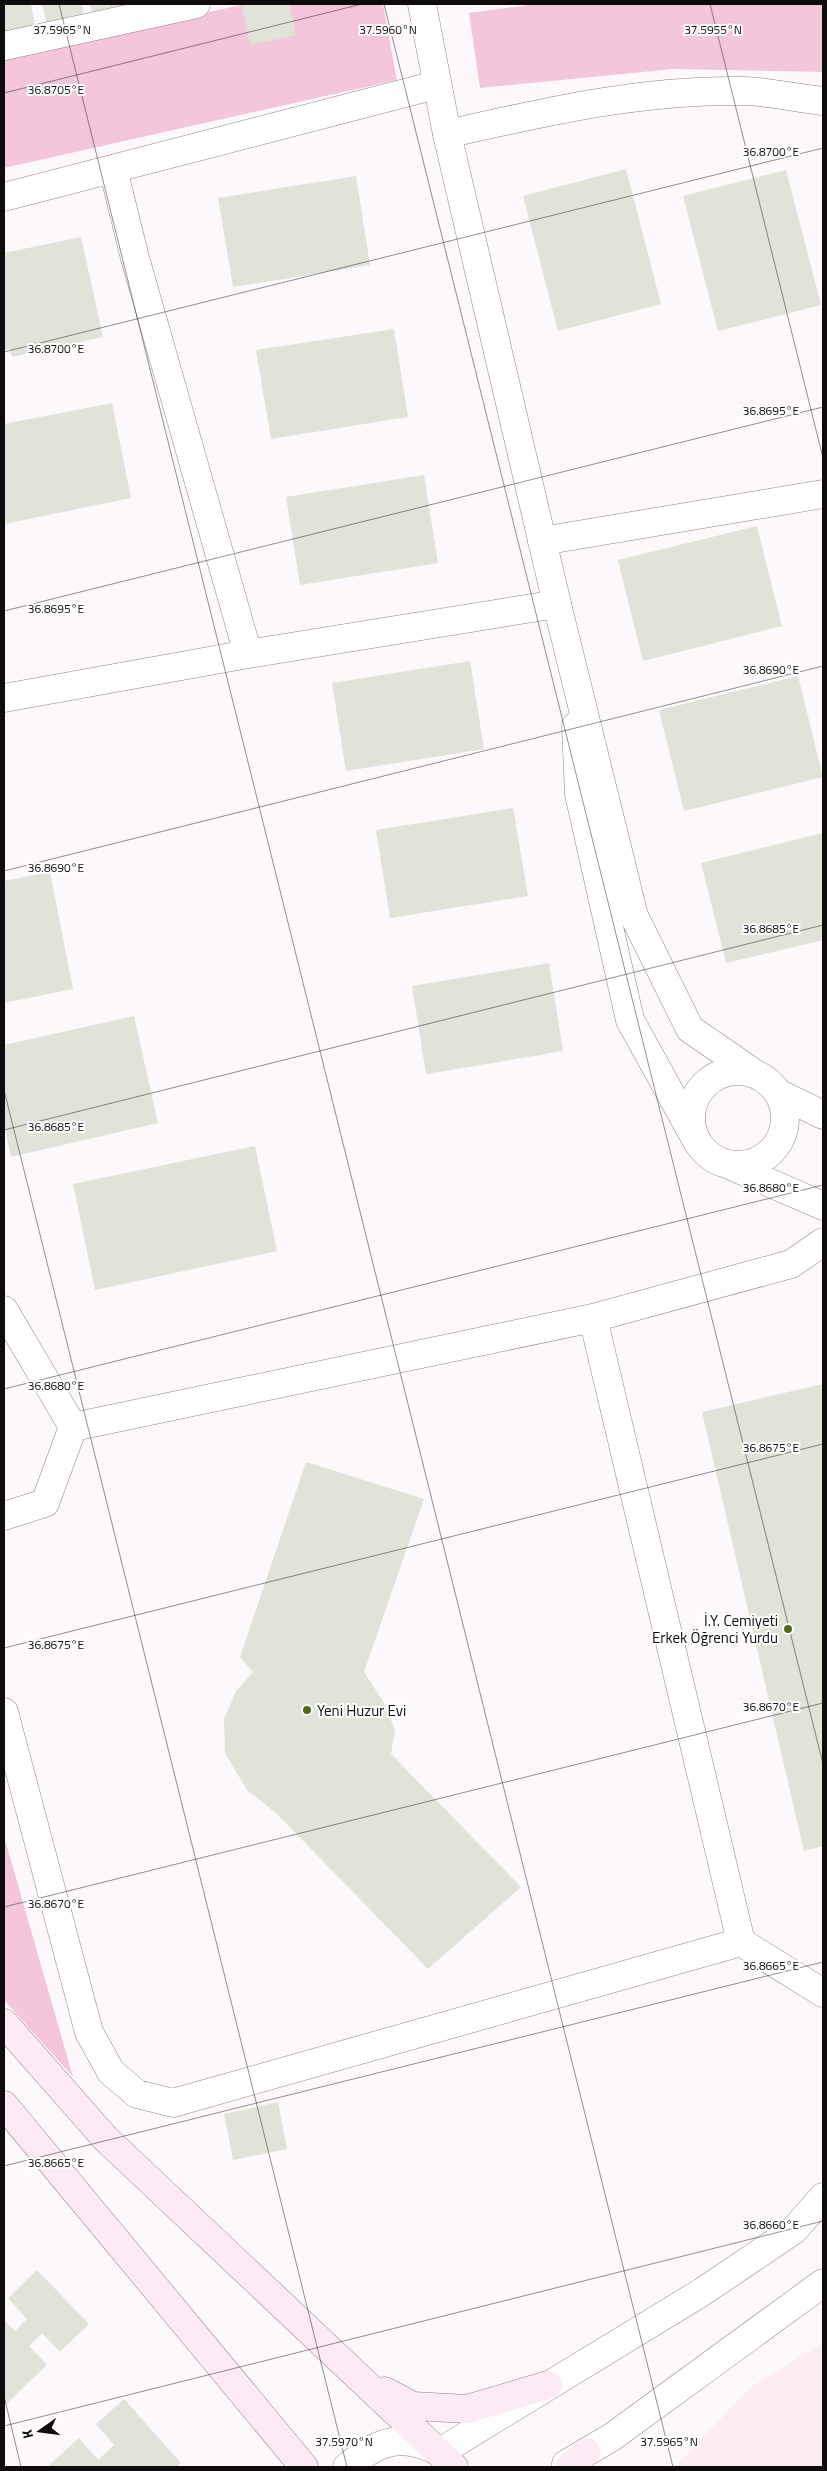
<svg xmlns="http://www.w3.org/2000/svg" width="827" height="2471" viewBox="0 0 827 2471" font-family="'Titillium Web',sans-serif">
<style>
.built{fill:#fdecf4}
.green{fill:#f4c6db}
.building{fill:#dfe3d8}
.lines{fill:none;stroke-linecap:round;stroke-linejoin:round}
.minor-casing{stroke:#8f8489;stroke-width:29}
.tertiary-casing{stroke:#8f8489;stroke-width:29}
.secondary-casing{stroke:#8f8489;stroke-width:29}
.minor{stroke:#fff;stroke-width:28}
.tertiary{stroke:#fff;stroke-width:28}
.secondary{stroke:#feeaf4;stroke-width:28}
.ticks{fill:none;stroke:#0f0b0d;stroke-width:1;stroke-opacity:0.45}
.poi-dot{fill:#526816;stroke:#fff;stroke-width:2}
.labels{text-anchor:middle;dominant-baseline:central;stroke-width:4;stroke-linejoin:round;paint-order:stroke}
.poi-label{font-size:15px;fill:#0f0b0d;stroke:#fff;text-anchor:end}
.ticks-label{font-size:12px;text-anchor:middle;fill:#0f0b0d;stroke:#fff;stroke-width:4;stroke-linejoin:round;paint-order:stroke}
</style>
<rect width="100%" height="100%" fill="#fdf8fb"/>
<path class="built" d="M823,2343V2467H675L751,2387Z"/>
<path class="green" d="M246,4H383L397,80L4,168V56Z
M536,4H823V72L673,69L480,88L469,13Z
M4,1836L73,2077L4,2000Z"/>
<path class="building" d="M4,4H31L35,25L4,32Z
M42,4H82L85,20L48,28Z
M90,4H156L94,21Z
M241,4H289L296,35L250,45Z
M626,169L661,304L558,331L523,196Z
M786,170L821,305L718,331L683,196Z
M356,176L370,265L233,287L218,198Z
M81,237L103,337L12,357L10,349L4,350V253Z
M394,329L408,417L271,439L256,350Z
M112,403L131,498L4,524V424Z
M424,475L438,563L300,585L286,497Z
M757,526L782,626L643,661L618,560Z
M470,661L484,749L346,771L332,683Z
M798,676L823,777L684,811L659,710Z
M513,808L528,896L390,918L376,830Z
M823,833V940L726,963L701,863Z
M50,872L73,989L4,1003V881Z
M549,963L563,1051L426,1074L412,986Z
M134,1016L158,1123L11,1157L4,1124V1045Z
M255,1146L277,1251L95,1290L73,1184Z
M823,1384V1846L804,1851L702,1412Z
M306,1462L424,1499L364,1672L383,1701L395,1730L391,1754L521,1887L428,1969L277,1814L247,1790L225,1753L224,1719L236,1691L253,1672L240,1657Z
M278,2102L287,2149L233,2160L224,2114Z
M37,2270L89,2324L60,2352L42,2333L29,2346L47,2365L4,2406V2320L15,2331L27,2319L8,2298Z
M124,2399L181,2463L176,2467H47L79,2438L98,2460L114,2445L96,2424Z"/>
<g class="lines">
<g class="minor-casing">
<path id="minor" d="M4,46L196,4
M447,134C544,112 643,89 744,91C770,92 797,98 823,101
M113,169L135,258L248,654
M4,197L436,85
M542,541L823,494
M4,698L248,654L557,604
M4,1310L73,1427L45,1503L4,1516
M593,1318L741,1942L823,1993
M73,1427L593,1318L791,1264L823,1242
M4,1712L89,2032L111,2072L137,2094L173,2103L741,1942"/>
</g>
<g class="tertiary-casing">
<path id="tertiary" d="M422,4L447,134L557,604L634,916L690,1029L754,1073
M576,726L579,794L630,1020L694,1136
M691 1118a47 47 0 1 1 94 0a47 47 0 1 1-94 0Z
M778,1093L823,1115
M729,1165L823,1206
M566,2464L612,2437L823,2283
M347,2467C379,2440 401,2433 440,2452L702,2292L794,2230L823,2197"/>
</g>
<g class="secondary-casing">
<path id="secondary" d="M4,2023L105,2138L454,2467
M4,2105L304,2467
M385,2391L413,2406L467,2409L548,2385
M570,2467L586,2452"/>
</g>
<use href="#minor" class="minor"/>
<use href="#tertiary" class="tertiary"/>
<use href="#secondary" class="secondary"/>
</g>
<path class="ticks" d="M59,4L673,2467M384,4L823,1764M710,4L823,458M4,93L362,4M4,352L823,148M4,611L823,407M4,871L823,666M4,1090L347,2467M4,1130L823,925M4,1389L823,1185M4,1648L823,1444M4,1907L823,1703M4,2166L823,1962M4,2396L21,2467M4,2426L823,2221"/>
<g class="poi-dot">
<circle cx="788" cy="1629" r="5"/>
<circle cx="307" cy="1710" r="5"/>
</g>
<g class="labels">
<g class="poi-label">
<text x="778" y="1620">İ.Y. Cemiyeti<tspan x="778" dy="17">Erkek Öğrenci Yurdu</tspan></text>
<text x="317" y="1710" text-anchor="start">Yeni Huzur Evi</text>
</g>
</g>
<g class="ticks-label">
<text x="388" y="34">37.5960°N</text>
<text x="62" y="34">37.5965°N</text>
<text x="713" y="34">37.5955°N</text>
<text x="56" y="94">36.8705°E</text>
<text x="771" y="156">36.8700°E</text>
<text x="56" y="353">36.8700°E</text>
<text x="771" y="415">36.8695°E</text>
<text x="56" y="613">36.8695°E</text>
<text x="771" y="674">36.8690°E</text>
<text x="56" y="872">36.8690°E</text>
<text x="771" y="933">36.8685°E</text>
<text x="56" y="1131">36.8685°E</text>
<text x="771" y="1192">36.8680°E</text>
<text x="56" y="1390">36.8680°E</text>
<text x="771" y="1452">36.8675°E</text>
<text x="56" y="1649">36.8675°E</text>
<text x="771" y="1711">36.8670°E</text>
<text x="56" y="1908">36.8670°E</text>
<text x="771" y="1970">36.8665°E</text>
<text x="56" y="2167">36.8665°E</text>
<text x="771" y="2229">36.8660°E</text>
<text x="344" y="2446">37.5970°N</text>
<text x="669" y="2446">37.5965°N</text>
</g>
<rect width="827" height="2471" fill="none" stroke="#0f0b0d" stroke-width="10"/>
<g transform="translate(40 2431) rotate(256)" stroke="#ffffff" stroke-width="4" paint-order="stroke">
<path d="M0-4L9 19L0 12L-9 19Z" fill="#0f0b0d"/>
<text y="-8" font-size="14" font-weight="bold" text-anchor="middle" fill="#0f0b0d">K</text>
</g>
</svg>
